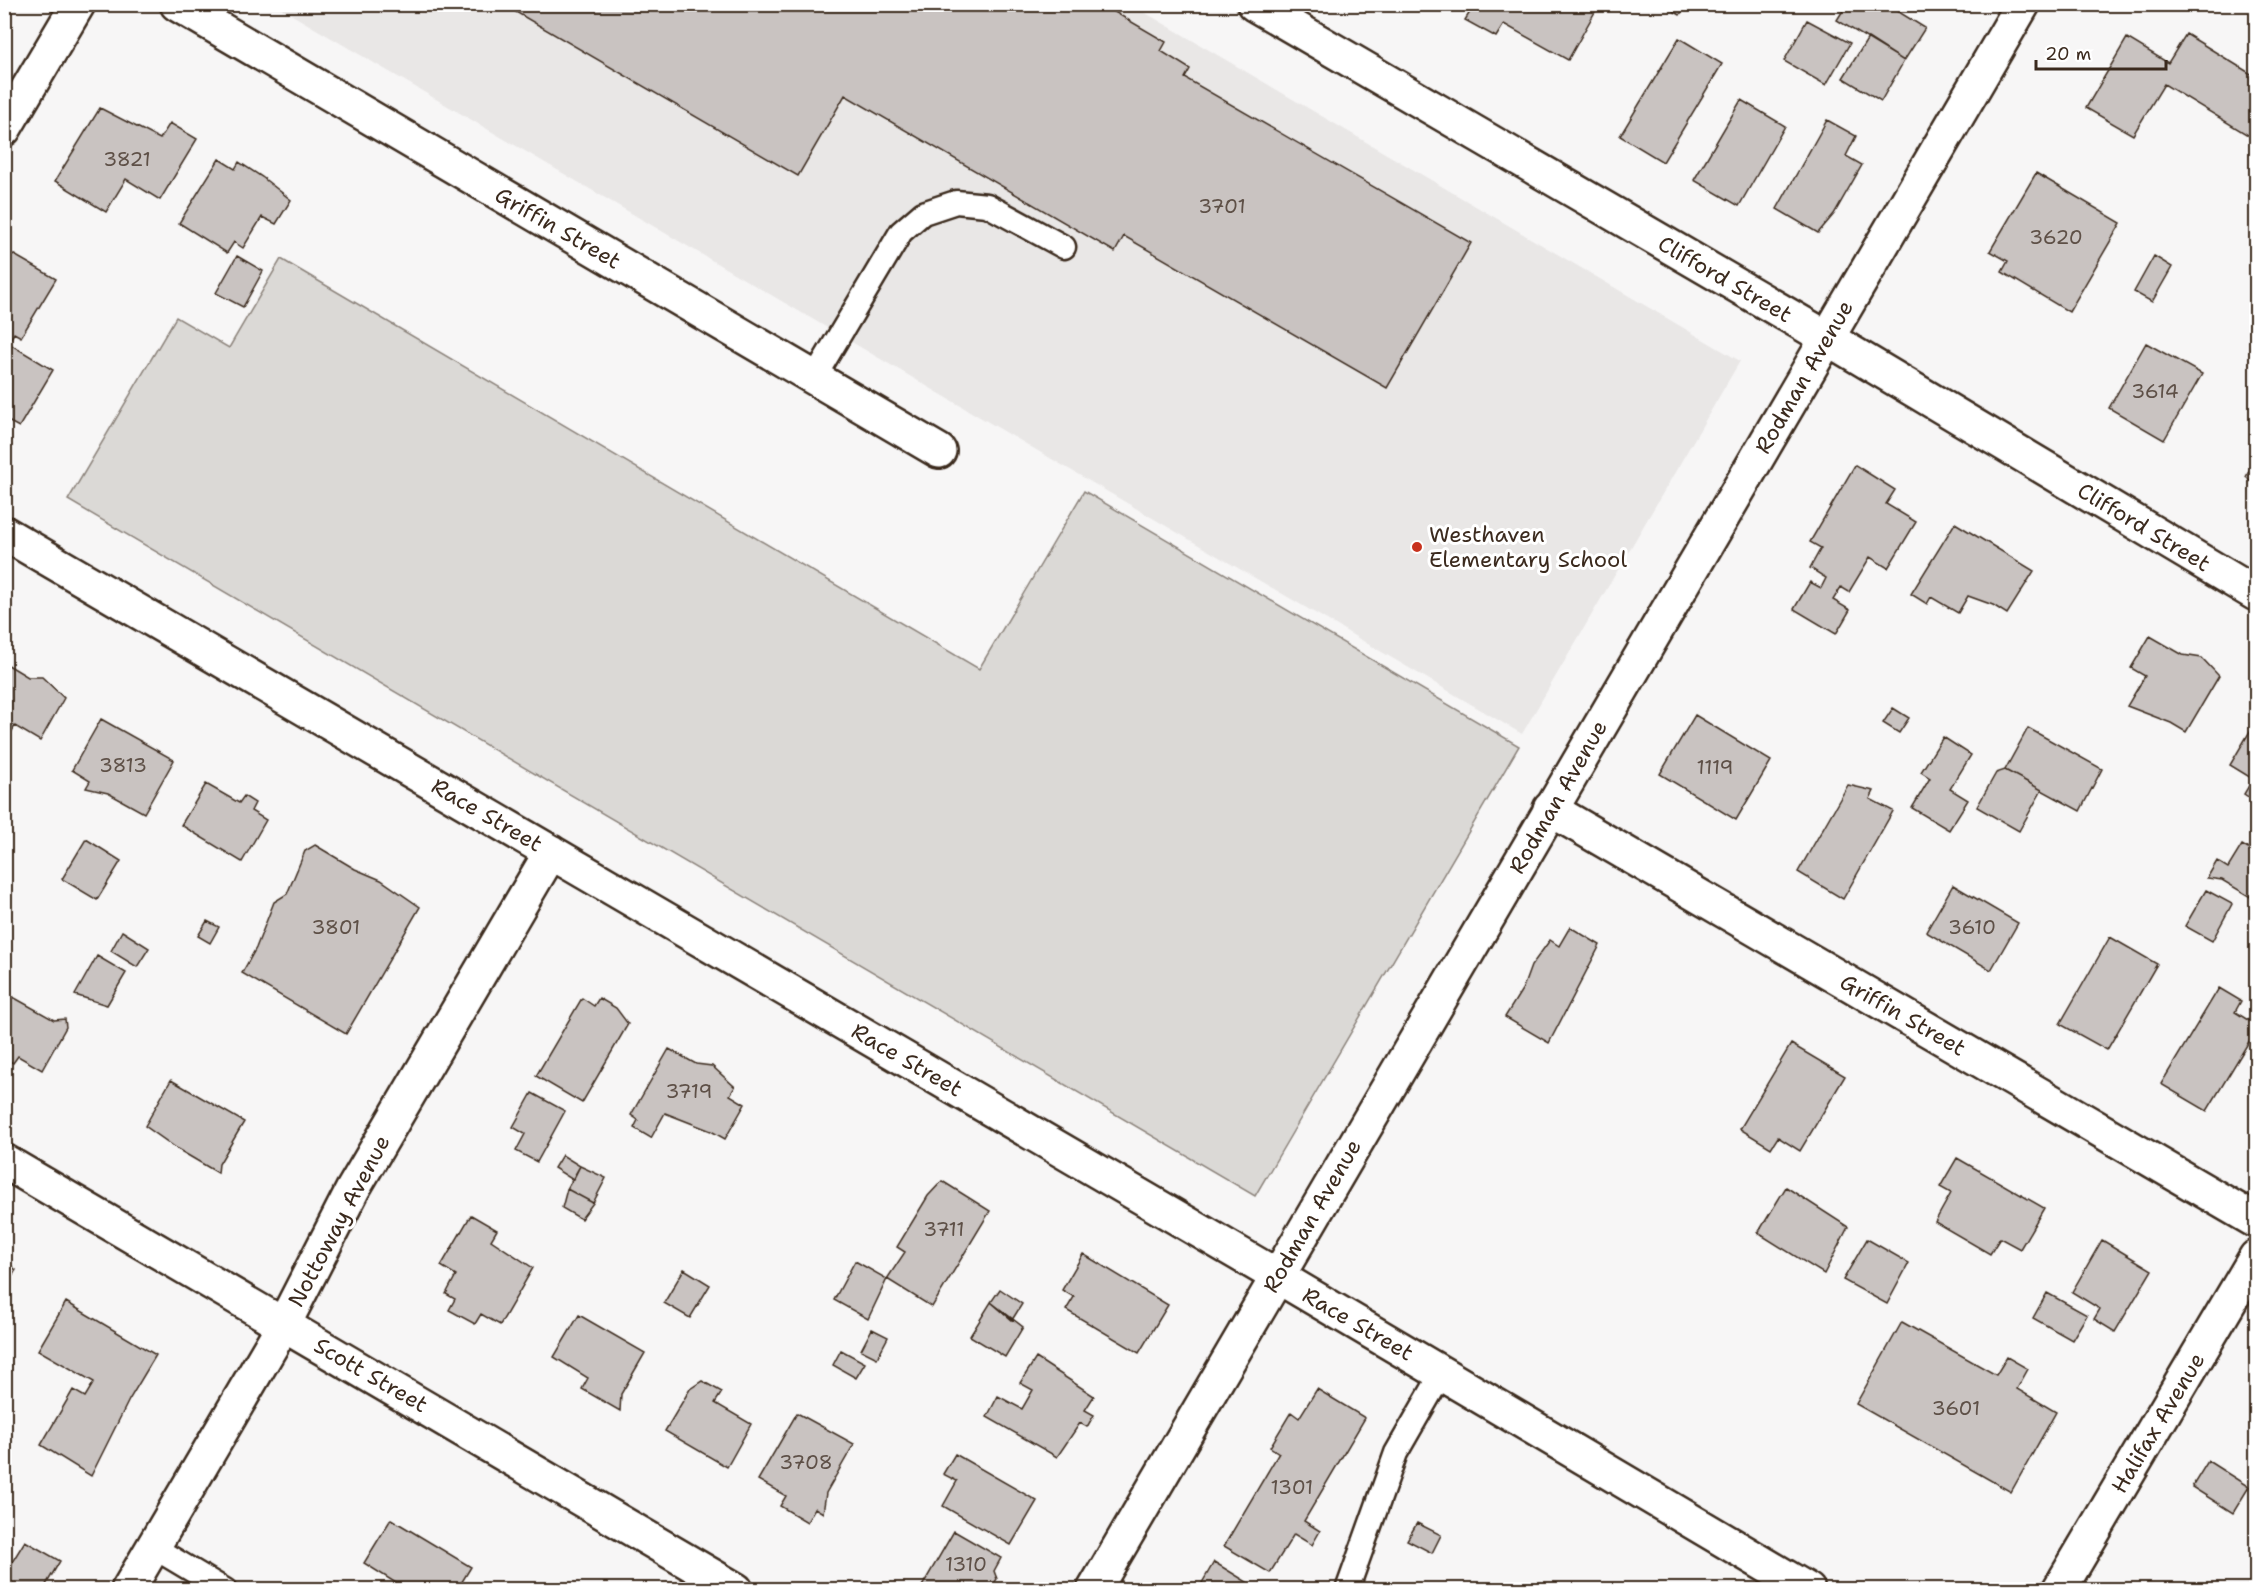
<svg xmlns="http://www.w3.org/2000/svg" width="2261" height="1594" viewBox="0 0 2261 1594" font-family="'Shantell Sans',sans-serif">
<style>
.built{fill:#e9e7e6}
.green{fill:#dbd9d6;stroke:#8b827a;stroke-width:1.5}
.building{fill:#c9c3c1;stroke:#3b2a1e;stroke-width:1.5}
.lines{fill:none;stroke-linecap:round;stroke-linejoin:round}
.service-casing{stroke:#3b2a1e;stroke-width:27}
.minor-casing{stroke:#3b2a1e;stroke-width:38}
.tertiary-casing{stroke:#3b2a1e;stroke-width:38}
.service{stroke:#fff;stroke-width:22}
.minor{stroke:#fff;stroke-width:33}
.tertiary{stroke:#fff;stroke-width:33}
.poi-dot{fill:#c8321e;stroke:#fff;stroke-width:2}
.labels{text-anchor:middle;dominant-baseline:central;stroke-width:6;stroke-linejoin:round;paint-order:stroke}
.number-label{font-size:20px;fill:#5e5047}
.street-label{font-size:22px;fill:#3b2a1e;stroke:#fff}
.poi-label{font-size:22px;fill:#3b2a1e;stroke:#fff;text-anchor:start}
</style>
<rect width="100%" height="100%" fill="#f7f6f6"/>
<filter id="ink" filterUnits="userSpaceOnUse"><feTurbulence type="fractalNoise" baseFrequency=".0167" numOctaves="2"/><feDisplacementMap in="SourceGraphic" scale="12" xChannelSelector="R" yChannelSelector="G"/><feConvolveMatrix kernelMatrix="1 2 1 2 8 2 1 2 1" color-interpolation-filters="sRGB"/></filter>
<g filter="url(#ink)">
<path class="built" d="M275,5H1132L1740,361L1522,734Z"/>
<path class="green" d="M281,259L979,669L1084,491L1519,746L1255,1196L68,500L176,317L229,348Z"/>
<path class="building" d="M502,4H1101L1166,42L1161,51L1190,69L1185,78L1471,243L1387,388L1124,236L1115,252L845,95L798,176Z
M1475,4H1587L1596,10L1568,60L1504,24L1496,37L1465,20Z
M1661,4H1686L1680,15Z
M1847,4H1886L1925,28L1904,61L1837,20Z
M1807,20L1850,43L1826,85L1784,61Z
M2186,34L2256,77V140L2164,84L2133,135L2086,108L2127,38L2168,63Z
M1679,38L1722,64L1663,162L1620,136Z
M1868,38L1904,61L1881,101L1843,78Z
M1741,100L1785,126L1739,206L1694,180Z
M100,108L160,139L170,123L197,139L160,200L126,179L106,212L55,181Z
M1827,120L1856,136L1846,156L1862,165L1834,214L1818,233L1777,209Z
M219,159L235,169L239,162L262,177L291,200L276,224L262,217L243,248L234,242L227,253L179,223Z
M2036,173L2121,223L2069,312L2002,272L2008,261L1990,251Z
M4,249L56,279L21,337L14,333L8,343L53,370L19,427L4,419Z
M237,256L263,271L243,307L216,293Z
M2154,256L2172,267L2152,302L2134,292Z
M2146,343L2202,374L2164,440L2109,408Z
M2256,457V486L2246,477Z
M1855,465L1895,490L1886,504L1916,522L1888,568L1870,557L1849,592L1841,587L1833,600L1850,610L1836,634L1794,609L1810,582L1821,588L1826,578L1810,568L1821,548L1810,542Z
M1955,523L2034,571L2007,614L1993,605L1968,596L1958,613L1931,597L1927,604L1911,594Z
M2150,636L2183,655L2202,658L2219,676L2186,732L2171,723L2127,706L2145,676L2131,668Z
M5,663L28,677H42L64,698L40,741L15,726L4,744Z
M1893,708L1909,718L1899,733L1883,723Z
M1695,715L1771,761L1736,820L1660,774Z
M101,719L174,760L144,813L108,793L86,788L90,781L72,770Z
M2256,721V802L2244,794L2253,779L2230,765Z
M2028,728L2102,769L2080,811L2005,770Z
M1943,737L1971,755L1950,789L1968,800L1949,830L1912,808L1930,778L1921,772Z
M2005,770L2042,790L2019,831L1977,807L1996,773Z
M206,784L239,803L244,796L255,803L251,811L266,820L242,862L181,825Z
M1848,785L1874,791L1870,799L1893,811L1843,899L1798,872Z
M86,839L121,861L97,900L62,879Z
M315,845L355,869L381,880L420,907L346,1034L242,973L256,948L274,902L287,894L305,851Z
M2242,845L2256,854V889L2252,898L2222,880L2207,878L2217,861L2228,868Z
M1953,885L2018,923L1991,970L1926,932Z
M2206,890L2232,904L2212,941L2185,926Z
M207,921L219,927L210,943L198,936Z
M1570,927L1600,945L1549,1043L1505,1017L1523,988L1531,966L1550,940L1559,946Z
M122,931L149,948L137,967L111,951Z
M2110,937L2157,964L2107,1050L2060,1024Z
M97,956L126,973L107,1005L75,995Z
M2219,988L2241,1001L2235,1012L2256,1025V1030L2207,1111L2161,1084Z
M4,992L54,1020L65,1019L66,1027L42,1070L18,1056L13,1063L4,1058L8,1050L4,1048Z
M582,998L594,1006L599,998L616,1008L628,1024L582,1103L536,1076Z
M1791,1044L1845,1076L1800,1151L1778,1137L1771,1148L1740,1129Z
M669,1049L696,1064L712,1066L735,1087L730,1095L745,1104L725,1139L711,1131L665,1113L651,1138L634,1128L638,1120L631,1115Z
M171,1080L244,1122L219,1164L218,1173L179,1150L145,1126Z
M532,1093L565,1111L537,1162L516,1151L525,1134L513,1127Z
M562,1155L580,1166L573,1180L554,1168Z
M1957,1158L2044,1208L2020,1249L2000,1238L1990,1254L1935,1222L1951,1193L1940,1187Z
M580,1166L606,1178L593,1203L567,1189Z
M942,1181L990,1211L932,1307L887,1279L905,1252L897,1247L928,1196Z
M1786,1187L1848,1227L1824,1274L1758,1233Z
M567,1189L593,1203L581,1219L562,1208Z
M471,1215L497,1230L491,1240L533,1268L500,1325L481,1314L475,1324L449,1310L455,1299L446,1294L456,1275L441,1266Z
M1867,1239L1909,1263L1887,1304L1843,1280Z
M2102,1240L2152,1270L2115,1332L2094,1319L2100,1309L2072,1292Z
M1083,1254L1168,1305L1139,1353L1066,1310L1074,1297L1062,1290Z
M4,1260L16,1270L4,1289Z
M855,1261L887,1279L868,1319L834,1300Z
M684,1269L710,1285L690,1318L664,1303Z
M1000,1289L1022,1304L1012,1320L991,1302Z
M2047,1293L2087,1315L2072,1340L2033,1318Z
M66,1302L156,1355L129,1400L91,1476L41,1445L73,1390L85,1397L94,1382L38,1350Z
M991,1302L1023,1327L1005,1357L970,1336Z
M579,1315L645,1353L621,1394L620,1411L582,1389L588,1378L554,1357Z
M1902,1322L1996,1375L2007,1357L2028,1369L2017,1389L2056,1412L2011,1492L1856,1404Z
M872,1329L888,1337L877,1358L861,1350Z
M841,1350L865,1363L856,1378L833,1365Z
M1036,1358L1094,1396L1085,1410L1094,1415L1087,1427L1080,1423L1057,1457L987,1417L998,1396L1022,1409L1033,1390L1020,1383Z
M702,1381L722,1392L715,1403L751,1424L727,1467L665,1431L690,1389Z
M1317,1389L1365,1418L1304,1521L1320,1531L1312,1545L1294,1534L1270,1573L1224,1546L1279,1453L1270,1447L1291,1412L1299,1418Z
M797,1413L854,1444L826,1493L823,1513L815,1508L807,1522L780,1506L786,1496L758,1480Z
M955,1454L1037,1501L1011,1545L943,1506L957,1481L943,1474Z
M2208,1461L2249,1487L2233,1513L2192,1487Z
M391,1519L471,1567L457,1590H407L364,1563Z
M1417,1523L1441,1535L1432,1553L1407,1540Z
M954,1531L1001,1558L994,1571L997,1579L990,1590H924L921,1588Z
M25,1541L60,1561L43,1590H22L4,1579V1575Z
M1214,1562L1260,1590H1198Z"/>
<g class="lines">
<g class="service-casing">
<path id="service" d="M814,378L901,232L923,213L956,202L987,205L1064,247
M153,1547L225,1590
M1347,1590L1396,1453L1442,1373"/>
</g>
<g class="minor-casing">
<path id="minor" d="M177,4L939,451
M1254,4L1827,338L2256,594
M4,129L78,4
M4,533L1277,1276L1808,1590
M1550,809L2256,1221
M4,1161L736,1590
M128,1590L284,1324L353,1189L551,852
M2059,1590L2256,1257"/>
</g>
<g class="tertiary-casing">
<path id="tertiary" d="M1094,1590L2023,4"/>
</g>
<use href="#service" class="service"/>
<use href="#minor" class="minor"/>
<use href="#tertiary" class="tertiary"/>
</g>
</g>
<circle class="poi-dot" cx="1417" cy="547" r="6"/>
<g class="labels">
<g class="number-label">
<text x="127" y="159">3821</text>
<text x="1222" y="206">3701</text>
<text x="2056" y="237">3620</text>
<text x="2155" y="391">3614</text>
<text x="123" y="765">3813</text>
<text x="1715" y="767">1119</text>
<text x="336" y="927">3801</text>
<text x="1972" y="927">3610</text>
<text x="689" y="1091">3719</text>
<text x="944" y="1229">3711</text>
<text x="1956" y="1408">3601</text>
<text x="806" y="1462">3708</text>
<text x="1292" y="1487">1301</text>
<text x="966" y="1564">1310</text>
</g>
<g class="street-label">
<text transform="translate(558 228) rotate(30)">Griffin Street</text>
<text transform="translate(1725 279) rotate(30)">Clifford Street</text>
<text transform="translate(1804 377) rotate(-60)">Rodman Avenue</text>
<text transform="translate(2144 527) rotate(31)">Clifford Street</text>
<text transform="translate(1558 797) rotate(-60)">Rodman Avenue</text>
<text transform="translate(487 815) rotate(30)">Race Street</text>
<text transform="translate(1903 1015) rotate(30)">Griffin Street</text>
<text transform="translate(907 1060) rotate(30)">Race Street</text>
<text transform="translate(1312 1216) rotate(-60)">Rodman Avenue</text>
<text transform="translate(339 1221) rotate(-62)">Nottoway Avenue</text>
<text transform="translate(1358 1324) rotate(30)">Race Street</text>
<text transform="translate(371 1375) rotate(30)">Scott Street</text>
<text transform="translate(2158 1423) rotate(-59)">Halifax Avenue</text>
</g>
<g class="poi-label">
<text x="1429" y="534">Westhaven<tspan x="1429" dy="25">Elementary School</tspan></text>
</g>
</g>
<rect width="2261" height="1594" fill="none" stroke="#fff" stroke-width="24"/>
<rect x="12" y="12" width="2237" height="1570" fill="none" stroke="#3b2a1e" stroke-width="2" filter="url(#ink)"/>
<path d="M2036 60v9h130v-9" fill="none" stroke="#3b2a1e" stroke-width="3"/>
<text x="2045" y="60" font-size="18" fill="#3b2a1e" stroke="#ffffff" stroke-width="4.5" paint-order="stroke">20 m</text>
</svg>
